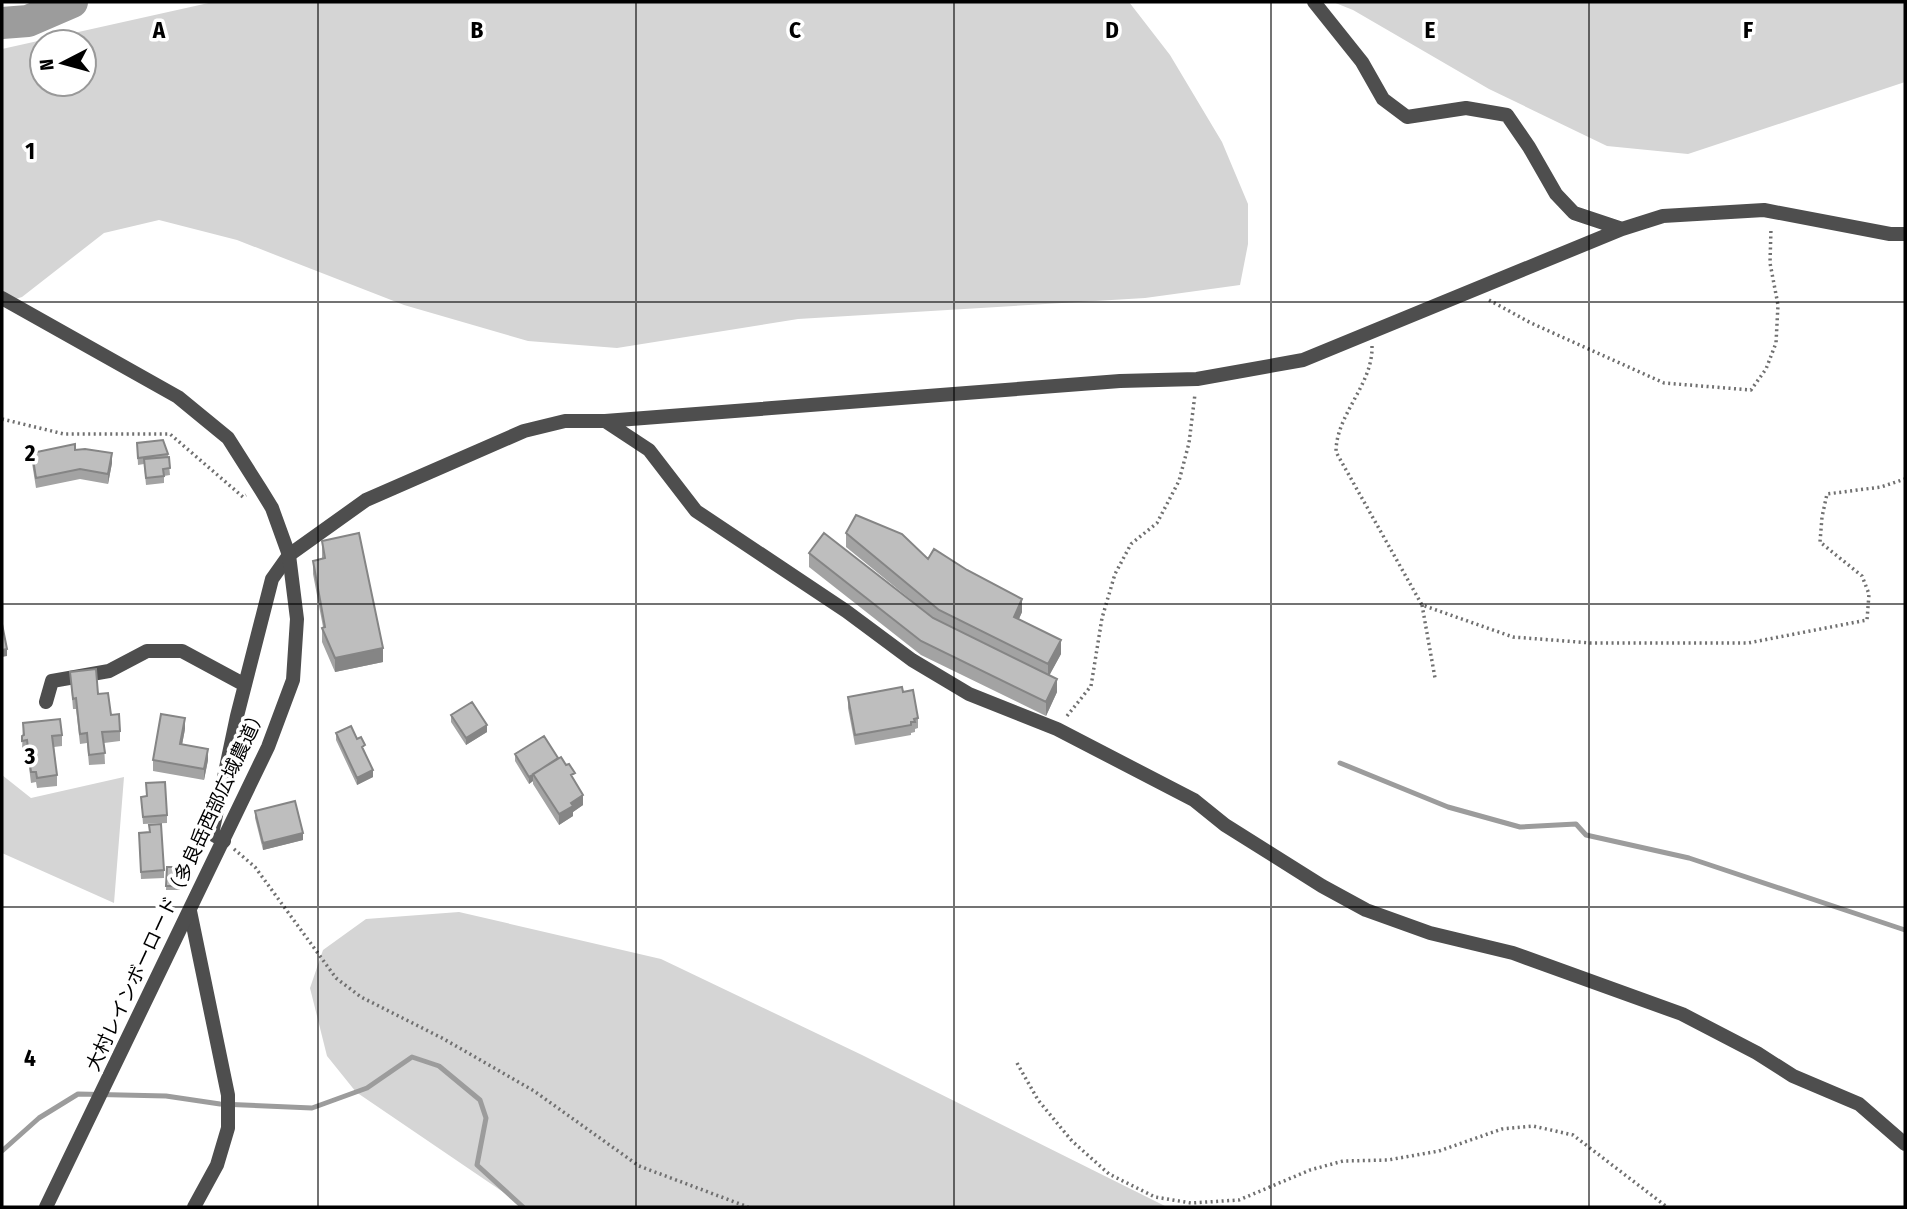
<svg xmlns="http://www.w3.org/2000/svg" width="1907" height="1209" viewBox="0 0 1907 1209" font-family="'Fira Sans Condensed','Noto Sans JP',sans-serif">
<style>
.green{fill:#d5d5d5;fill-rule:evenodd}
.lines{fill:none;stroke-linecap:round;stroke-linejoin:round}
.stream{stroke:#9c9c9c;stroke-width:5}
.river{stroke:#9c9c9c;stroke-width:32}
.path{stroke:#707070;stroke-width:3.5;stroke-dasharray:2 3.5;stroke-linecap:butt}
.minor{stroke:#4e4e4e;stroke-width:14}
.tertiary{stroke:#4e4e4e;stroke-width:14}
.wall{fill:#a3a3a3}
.shaded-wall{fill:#858585}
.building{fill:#bebebe;stroke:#858585;stroke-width:2}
.grid{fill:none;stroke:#000;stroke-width:2;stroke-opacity:0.55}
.labels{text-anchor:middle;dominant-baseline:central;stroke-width:7;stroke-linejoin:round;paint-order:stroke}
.street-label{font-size:19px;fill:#000;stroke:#fff}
.grid-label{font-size:23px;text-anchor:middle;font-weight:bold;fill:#000;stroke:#fff;stroke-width:7;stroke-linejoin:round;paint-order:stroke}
</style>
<rect width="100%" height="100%" fill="#fff"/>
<path class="green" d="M213,2H1129L1170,55L1222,142L1248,204V244L1240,285L1145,298L798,319L617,348L528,341L404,305L237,240L159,220L104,233L22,297L2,303V49ZM42,42H84V84H42Z
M1333,2H1905V82L1688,154L1607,146L1489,89L1353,10Z
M2,775L31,798L124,777L114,903L2,853Z
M459,912L661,959L862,1055L1167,1207H525L356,1092L327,1056L310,988L323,950L366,919Z"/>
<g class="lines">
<path class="stream" d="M1340,763L1448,807L1520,827L1576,824L1586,835L1689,858L1905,930
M2,1151L39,1118L78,1094L166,1096L220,1104L312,1108L367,1088L412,1057L439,1066L480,1100L486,1118L477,1165L523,1207"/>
<path class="river" d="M2,23L28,21L72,2"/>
<path class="path" d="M1489,300L1531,323L1664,383L1751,390L1766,369L1776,343L1778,305L1770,263L1771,228
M1372,346C1373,385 1336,414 1336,452L1422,605L1513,637L1591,643H1748L1867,620L1869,594L1862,576L1820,542L1822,517L1827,494L1881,487L1905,479
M2,419L64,434H170L243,497L246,495
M1422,605L1435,678
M1067,716L1091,686L1102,618L1115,574L1131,544L1157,523L1179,481L1189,443L1195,394
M234,849L255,867L336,978L361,997L442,1038L534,1091L639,1166L748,1207
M1017,1063L1038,1100L1072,1141L1109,1174L1155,1197L1191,1203L1239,1200L1310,1170L1343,1161L1388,1160L1439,1151L1502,1129L1533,1126L1573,1135L1667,1207"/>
<path class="minor" d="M1314,2L1362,62L1383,99L1407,117L1466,108L1507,115L1529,147L1556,194L1574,213L1622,229
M605,421L649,450L696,511L846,611L912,660L969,694L1057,729L1194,800L1225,825L1322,886L1366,910L1430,933L1513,953L1682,1014L1757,1053L1793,1076L1859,1104L1905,1144
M46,702L52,681L109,671L147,651H182L245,685
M224,841L212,834L237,716L272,579L289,555L366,500L524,431L565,421H605L1120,381L1197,379L1303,360L1622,229L1663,216L1764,210L1890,234H1905
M190,911L228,1095V1128L217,1165L194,1207"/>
<path class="tertiary" d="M2,298L178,397L228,438L261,490L272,508L289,555L297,619L293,680L268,747L46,1207"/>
</g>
<path class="wall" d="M137,443L168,454L170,475L164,476V483L146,485L144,464L138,465Z
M75,450L112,463L108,484L80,479L36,488L32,463V453Z
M846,533L928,559L1022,612L1019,619L1061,654L1049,675L1057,692L1046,716L921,655L809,567V553L911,600L846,547Z
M322,541L383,662L335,672L322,642V628L323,627L313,574V561L322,558Z
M70,672L98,694L120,731V741L104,743L105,764L89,765L87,743L80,744L76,709H73Z
M903,692L918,718V728L915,729V732L911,733V735L855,745L848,708V697Z
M451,715L487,732L466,745L451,722Z
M23,723L62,735V746L54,747L57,775V786L37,788L36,782L31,783L27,751H22Z
M185,729L182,745L208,760L204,780L153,771V760Z
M336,733L357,739L365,752L373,777L357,785L336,740Z
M515,754L558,758L575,781L583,805L573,812V816L559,825L533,784V781L529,784L515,761Z
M141,797L167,815V823L143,824Z
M255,811L303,840L263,850L255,818Z
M150,832L164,870V878L141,879L139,840Z
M167,867H180V890H166Z"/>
<path class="shaded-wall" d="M112,453V463L108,484V474Z
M1022,599V612L1014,630V617Z
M1061,640V654L1048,678V664Z
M383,648V662L335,672V658Z
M7,649V656L2,657V650Z
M1057,679V692L1046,716V702Z
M185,718V729L180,755V744Z
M487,725V732L466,745V738Z
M208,749V760L204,780V769Z
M373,770V777L357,785V778Z
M533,774V781L529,784V777Z
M583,795V805L573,812V816L559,825V814L571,803Z
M303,833V840L263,850V843Z"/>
<path class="building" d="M163,440L168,454L138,458L137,443Z
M75,444V450L85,449L112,453L108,474L80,469L36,478L32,453Z
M169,457L170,468L163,469L164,476L146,478L144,459Z
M856,515L902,534L928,559L934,549L967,570L1022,599L1014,617L1061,640L1048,664L939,610L846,533Z
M359,533L383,648L335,658L322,628L325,627L313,561L325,558L322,541Z
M824,533L933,618L1057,679L1046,702L921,641L809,553Z
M2,624L7,649L2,650Z
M96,669L98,694L108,693L111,715L119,714L120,731L102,732L105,753L89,755L87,733L80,734L76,698L73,699L70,672Z
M902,687L903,692L913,690L918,718L914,719L915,722H911V725L855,735L848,697Z
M472,702L487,725L466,738L451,715Z
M161,714L185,718L180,744L208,749L204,769L153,760Z
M60,719L62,735L52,736L57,775L37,778L36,772H31L27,740L22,741V736L24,735L23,723Z
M351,726L357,739L361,737L365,745L362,747L373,770L357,778L336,733Z
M544,736L558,758L529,777L515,754Z
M561,757L566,765L569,764L575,773L571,775L583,795L571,803L573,806L559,814L533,774Z
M165,782L167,815L143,817L141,797L147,796L146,783Z
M295,801L303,833L263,843L255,811Z
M161,824L164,870L141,872L139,833L150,832L149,825Z
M167,867H180V886H166Z"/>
<path class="grid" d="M318,2V1207M636,2V1207M954,2V1207M1271,2V1207M1589,2V1207M2,302H1905M2,604H1905M2,907H1905"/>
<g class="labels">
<g class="street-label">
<text transform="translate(176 889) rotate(-65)">大村レインボーロード（多良岳西部広域農道）</text>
</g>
</g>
<g class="grid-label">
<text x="159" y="38">A</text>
<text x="477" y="38">B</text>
<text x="795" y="38">C</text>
<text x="1112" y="38">D</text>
<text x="1430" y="38">E</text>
<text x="1748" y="38">F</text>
<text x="30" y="159">1</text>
<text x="30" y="461">2</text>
<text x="30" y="764">3</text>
<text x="30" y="1066">4</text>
</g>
<rect width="1907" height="1209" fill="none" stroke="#000000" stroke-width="7"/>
<g transform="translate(63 63) rotate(264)"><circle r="33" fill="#ffffff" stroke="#999999" stroke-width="2"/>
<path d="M0-5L12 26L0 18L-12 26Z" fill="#000000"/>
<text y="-10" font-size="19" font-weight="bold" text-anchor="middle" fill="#000000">N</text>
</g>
</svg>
